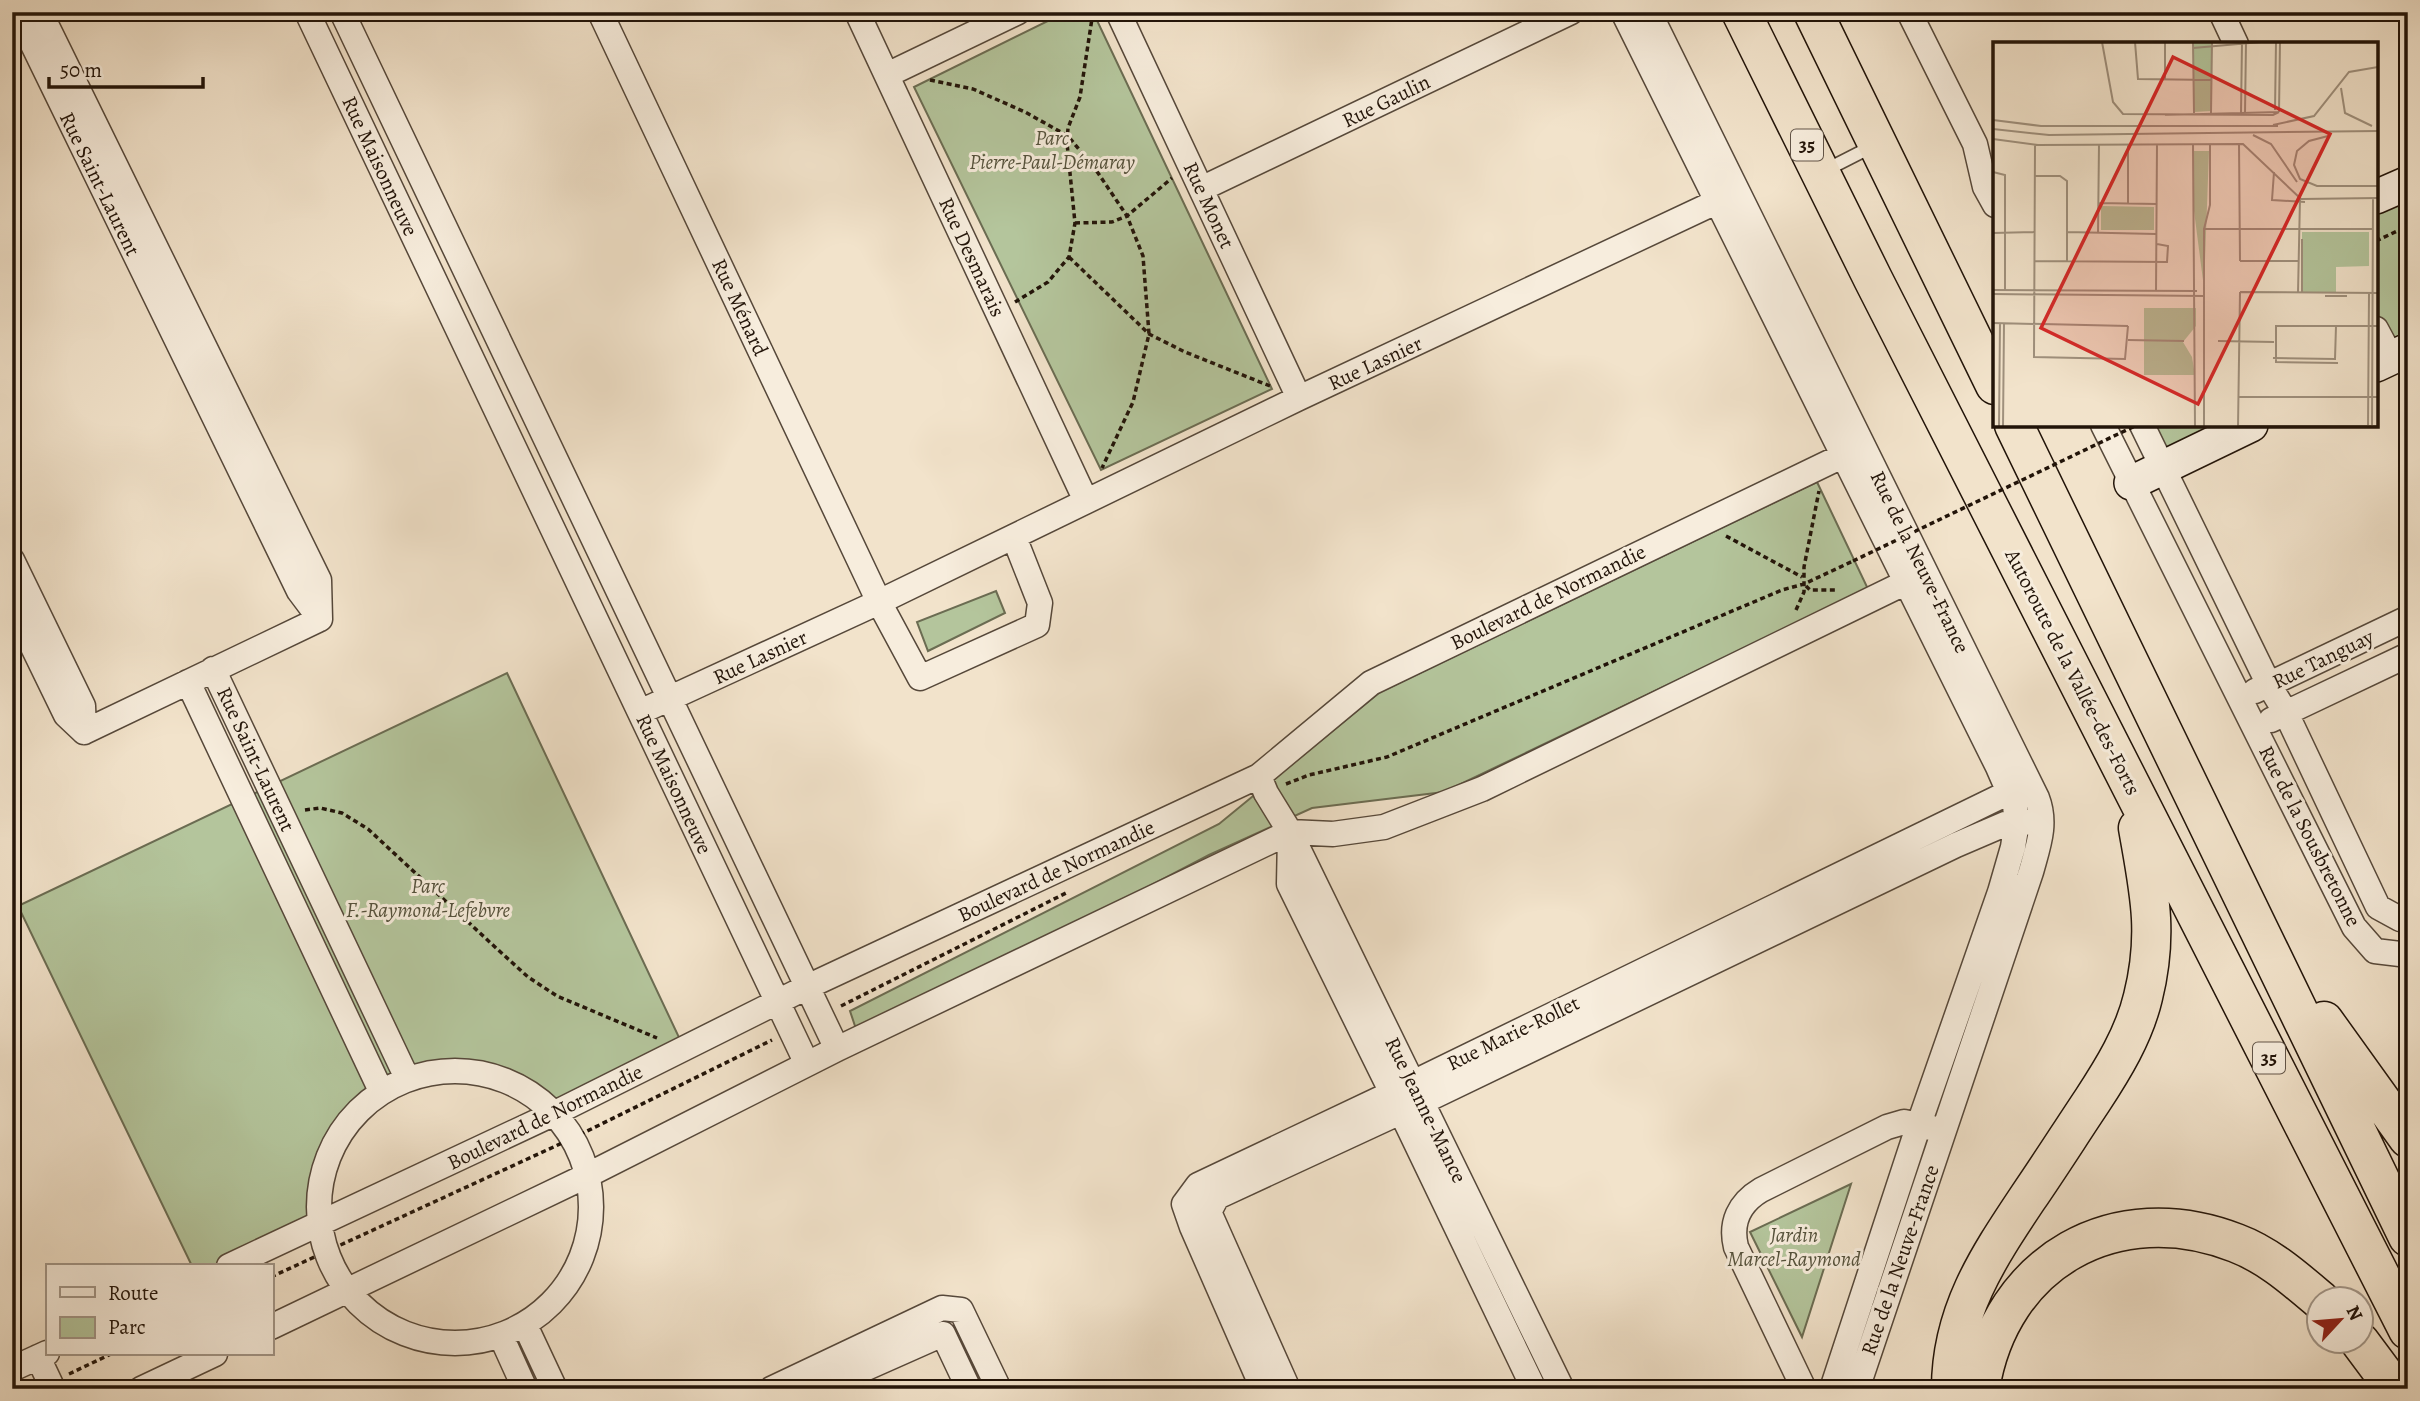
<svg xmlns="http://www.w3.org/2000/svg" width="2420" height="1401" viewBox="0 0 2420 1401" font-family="Alegreya,serif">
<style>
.green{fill:#b4c59c;stroke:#6b6c52;stroke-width:2}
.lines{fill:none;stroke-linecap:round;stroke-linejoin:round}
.lane-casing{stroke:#56483a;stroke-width:15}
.street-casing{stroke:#56483a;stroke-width:27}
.secondary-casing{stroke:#221409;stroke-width:36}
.highway-casing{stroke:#221409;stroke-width:41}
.path{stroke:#221409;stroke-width:3.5;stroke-dasharray:5 3.5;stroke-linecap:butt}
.lane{stroke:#f7eddd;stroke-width:12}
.street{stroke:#f7eddd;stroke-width:24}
.secondary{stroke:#f7eddd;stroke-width:33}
.highway{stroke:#f2e3cb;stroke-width:38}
.path-bridge{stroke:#221409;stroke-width:3.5;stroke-dasharray:5 3.5;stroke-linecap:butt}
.labels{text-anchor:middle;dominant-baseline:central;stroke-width:6;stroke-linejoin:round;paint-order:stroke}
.shield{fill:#f7eddd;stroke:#625549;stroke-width:2}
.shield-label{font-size:19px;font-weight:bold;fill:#221409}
.street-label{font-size:21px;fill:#221409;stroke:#f7eddd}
.park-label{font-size:21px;font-style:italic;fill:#55523c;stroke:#f7eddd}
.inset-road{fill:none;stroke:#9f907d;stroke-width:2}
.view{fill:#d62828;fill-opacity:0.15;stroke:#d62828;stroke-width:3.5}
.inset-edge{fill:none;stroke:#221409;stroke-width:3.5}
</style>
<rect width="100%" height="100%" fill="#f2e3cb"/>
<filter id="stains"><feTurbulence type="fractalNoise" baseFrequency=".00286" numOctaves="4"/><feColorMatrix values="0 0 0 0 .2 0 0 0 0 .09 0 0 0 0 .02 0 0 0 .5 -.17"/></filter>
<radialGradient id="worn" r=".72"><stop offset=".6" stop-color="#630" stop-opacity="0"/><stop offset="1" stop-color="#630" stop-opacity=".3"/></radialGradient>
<path class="green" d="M1066,12H1093L1272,389L1101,470L914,87Z
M2408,183V351L2376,366V197Z
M2144,425H2250L2164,466Z
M1817,482L1868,589L1444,792L1312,808L1209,855L859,1038L850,1011L1219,824L1380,692Z
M996,591L1005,613L928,651L917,622Z
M507,673L684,1048L558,1112L506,1072L454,1065L395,1075L350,1116L327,1164L320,1195V1219L223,1266H192L18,906Z
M1851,1184L1802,1337L1750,1232Z"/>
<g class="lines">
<g class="lane-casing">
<path id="lane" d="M1824,171L1873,146"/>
</g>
<g class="street-casing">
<path id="street" d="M17,12L299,591L320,619
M40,12L319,580L320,619
M307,12L807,1064
M342,12L837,1049
M600,12L879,602L920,678L1037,625L1040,603L1014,537
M857,12L1086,501
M1118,12L1299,398
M1623,12L1998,767L2015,806L2017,822L2013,847L2000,892L1919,1124L1832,1389
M1649,12L2037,798C2047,824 2038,846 2031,872L1857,1389
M1909,12L1975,144L1985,187L1995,205
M2221,12L2236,44
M887,75L1018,12
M1201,189L1571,12
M2376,329L2391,357
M2103,425L2354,927L2375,951L2400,954L2408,951
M2142,425L2269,685L2286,713L2378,907L2400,919
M12,560L83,706L84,732
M12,604L66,715L84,732L320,619
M213,669L407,1078
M188,682L381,1091
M2255,691L2408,618
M640,712L879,602L1299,398L1731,195
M2271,720L2408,655
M1259,776L1266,793L1290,832L1562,1389
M1290,836L1289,884L1392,1093L1534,1389
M319 1207a136 136 0 1 1 272 0a136 136 0 1 1-272 0Z
M1184,1204L1198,1185L1392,1093L2024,785
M1184,1204L1192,1227L1263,1389
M1195,1207L1209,1212L1288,1389
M1209,1212L1217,1197L1422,1102L1956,845L2005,824L2032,822
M229,1266L555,1113L807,987L1259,776L1371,683L1863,446
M961,1310L999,1389
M525,1325L555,1389
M271,1327L588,1175L837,1049L1290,832L1333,834L1384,827L1482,789L1925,573
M943,1334L969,1389
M501,1336L525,1389
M38,1357L53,1389
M12,1369L47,1353
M141,1389L215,1354
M771,1389L942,1308L961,1310
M819,1389L943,1334
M1804,1389L1736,1247C1730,1223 1739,1203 1761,1190L1887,1127L1904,1122L1932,1128"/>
</g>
<g class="secondary-casing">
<path id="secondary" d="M2376,197L2408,183
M2376,365L2408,350
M2131,483L2251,425"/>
</g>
<g class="highway-casing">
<path id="highway" d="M1741,12L1873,279L2408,1330
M1813,12L1995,385
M2014,425L2408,1237
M2324,1021L2408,1138
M2360,1342L2395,1389
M1951,1389C1951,1313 1987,1259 2027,1199C2049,1167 2070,1134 2092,1101C2113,1069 2134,1035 2143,997C2159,933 2149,891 2138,828
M1980,1389C2000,1261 2116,1196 2236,1243C2268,1255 2294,1278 2320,1300"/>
</g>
<path class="path" d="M930,80L973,89L1025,112L1068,136L1096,170L1127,216L1143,256L1149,334L1133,402L1102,468
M1075,223L1112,222L1127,216L1172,178
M2376,241L2408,226
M1069,257L1149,334L1185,352L1270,386
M1015,302L1048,282L1069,257L1075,223L1067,143L1068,128L1080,97L1093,12
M1726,536L1802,577
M1806,586L1810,590H1838
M1796,610L1804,592V567L1819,491
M1286,784L1309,775L1387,757L1782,590L1804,584L1853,561
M305,810L320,808L342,813L368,829L495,947L528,977L557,996L657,1038
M841,1006L1066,893
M271,1277L573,1138L772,1040
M69,1374L111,1354"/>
<use href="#lane" class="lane"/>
<use href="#street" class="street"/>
<use href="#secondary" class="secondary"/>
<use href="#highway" class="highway"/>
<path class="path-bridge" d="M1853,561L2137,425"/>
</g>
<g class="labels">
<g class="shield">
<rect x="1791" y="129.5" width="32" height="31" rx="5"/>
<rect x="2253" y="1042.5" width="32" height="31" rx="5"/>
</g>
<g class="shield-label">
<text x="1807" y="145">35</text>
<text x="2269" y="1058">35</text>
</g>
<g class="street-label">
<text transform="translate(1386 101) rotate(-26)">Rue Gaulin</text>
<text transform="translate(380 166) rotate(65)">Rue Maisonneuve</text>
<text transform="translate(100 184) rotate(64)">Rue Saint-Laurent</text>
<text transform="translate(1209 205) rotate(65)">Rue Monet</text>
<text transform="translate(972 257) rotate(65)">Rue Desmarais</text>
<text transform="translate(740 307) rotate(65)">Rue Ménard</text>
<text transform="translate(1375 363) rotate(-25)">Rue Lasnier</text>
<text transform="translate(1920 562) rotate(64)">Rue de la Neuve-France</text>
<text transform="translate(1548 597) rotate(-26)">Boulevard de Normandie</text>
<text transform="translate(760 657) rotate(-25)">Rue Lasnier</text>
<text transform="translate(2323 659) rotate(-26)">Rue Tanguay</text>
<text transform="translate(2073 672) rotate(63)">Autoroute de la Vallée-des-Forts</text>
<text transform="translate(256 759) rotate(65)">Rue Saint-Laurent</text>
<text transform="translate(674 784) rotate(65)">Rue Maisonneuve</text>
<text transform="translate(2310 836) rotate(63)">Rue de la Sousbretonne</text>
<text transform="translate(1056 871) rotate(-25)">Boulevard de Normandie</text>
<text transform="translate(1513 1033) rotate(-26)">Rue Marie-Rollet</text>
<text transform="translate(1426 1110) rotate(64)">Rue Jeanne-Mance</text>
<text transform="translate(545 1117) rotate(-26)">Boulevard de Normandie</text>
<text transform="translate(1900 1260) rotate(-71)">Rue de la Neuve-France</text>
</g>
<g class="park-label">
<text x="1052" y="138">Parc<tspan x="1052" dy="24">Pierre-Paul-Démaray</tspan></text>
<text x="428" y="886">Parc<tspan x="428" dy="24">F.-Raymond-Lefebvre</tspan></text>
<text x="1794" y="1235">Jardin<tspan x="1794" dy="24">Marcel-Raymond</tspan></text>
</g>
</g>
<g transform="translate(1993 42)">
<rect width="385" height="385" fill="#f2e3cb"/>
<path d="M200,0H219L218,69L201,70ZM201,109H216L211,246L201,169ZM108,164L161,165V188H108ZM309,190H376V224L343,225V250H309ZM151,266H203V284L190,300L199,315L202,333H151Z" fill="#b4c59c"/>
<path class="inset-road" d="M109,0L120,60L130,72L280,73L286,70M142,0L145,37L219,38M200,0L201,71M200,6L268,0M172,38V0M348,46L352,71L379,84M282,68L283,0M286,70L287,0M218,71L219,0M248,71L249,0M252,71L253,0M172,73L286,70M0,78L48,84H285M280,83L321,74L356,30L385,25M0,87L56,93L385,89M260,93L278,102L304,140M335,94L316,99L304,109L301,123L307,137L324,144H385M0,97L45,103L250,102L308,157L385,156M200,102L202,385M246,102L247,219M42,103L41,315L132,317L135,284M0,130L12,133V248M281,130L279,158L312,160M41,134H67L74,139V219M105,161L164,162M135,162V102M210,187H380M74,190L163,192M0,191L42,190M105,191L106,102M41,219L174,220L175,204L164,202M247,219H306M0,248L204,249M163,250L164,102M247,250L385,251M309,250V197M305,251L307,156M0,252L211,254M332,254H354M0,281L135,284M135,298L191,299M225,299L281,300M280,316L342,317L343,284M345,321L283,320V284H385M245,355H385M245,384H385M6,385L7,281M10,385L11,281M211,385V187L217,163V102M245,385L247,250M375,385L376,251M379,385L380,157"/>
<path class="view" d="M180,15L337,92L205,362L48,286Z"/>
<rect width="385" height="385" class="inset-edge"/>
</g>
<rect width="2420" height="1401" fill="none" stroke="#f2e3cb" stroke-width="42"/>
<rect x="14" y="14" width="2392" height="1373" fill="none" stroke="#221409" stroke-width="3.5"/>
<rect x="21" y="21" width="2378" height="1359" fill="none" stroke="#221409" stroke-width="2"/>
<rect x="46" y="1264" width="228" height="91" fill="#f7eddd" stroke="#a29688" stroke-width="2"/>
<rect x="60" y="1287" width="35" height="10" fill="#f7eddd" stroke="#a29688" stroke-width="2"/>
<text x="108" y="1300" font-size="21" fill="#221409">Route</text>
<rect x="60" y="1317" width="35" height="21" fill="#b4c59c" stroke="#a29688" stroke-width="2"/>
<text x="108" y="1334" font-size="21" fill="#221409">Parc</text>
<g transform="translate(2340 1320) rotate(64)"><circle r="33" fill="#f7eddd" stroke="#a29688" stroke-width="2"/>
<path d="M0-5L12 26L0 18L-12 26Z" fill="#8f2418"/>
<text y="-10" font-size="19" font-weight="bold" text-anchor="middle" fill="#221409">N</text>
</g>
<path d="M49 77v10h154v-10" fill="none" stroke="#221409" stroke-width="3.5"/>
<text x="60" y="77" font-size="21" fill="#221409" stroke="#f7eddd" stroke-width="5" paint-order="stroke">50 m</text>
<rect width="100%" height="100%" filter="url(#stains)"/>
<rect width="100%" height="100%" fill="url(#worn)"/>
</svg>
